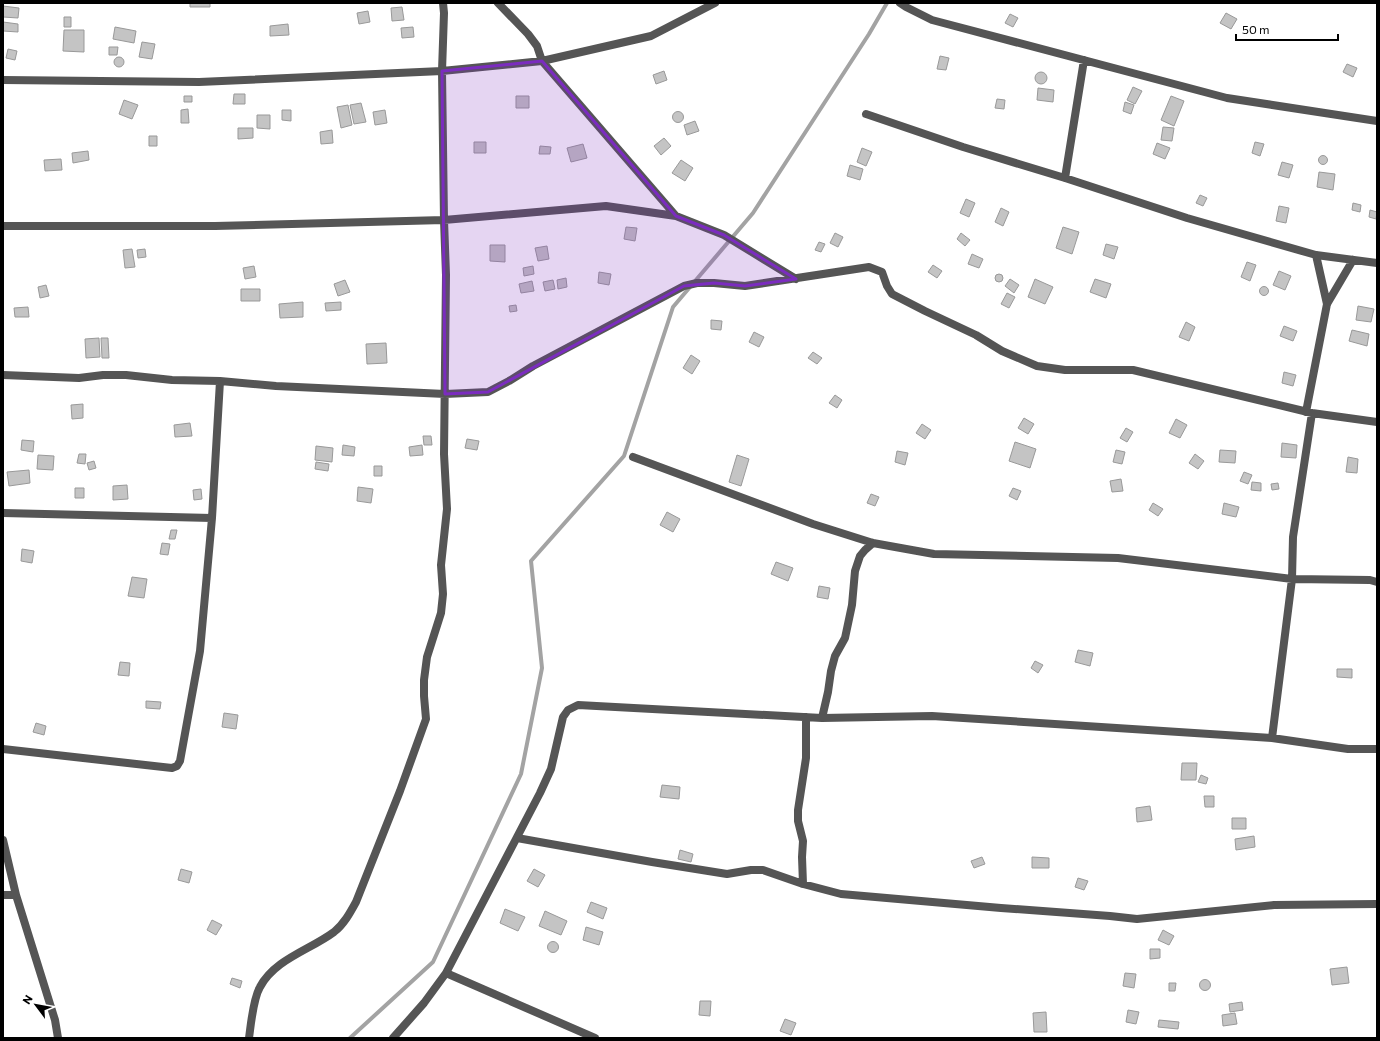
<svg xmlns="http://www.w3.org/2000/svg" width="1380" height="1041" viewBox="0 0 1380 1041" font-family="Commissioner,sans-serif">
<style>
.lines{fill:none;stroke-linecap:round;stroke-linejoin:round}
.stream{stroke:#a3a3a3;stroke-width:4}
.building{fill:#c4c4c4;stroke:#999}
.street{stroke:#555;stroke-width:8}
.marked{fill:#7b2cbf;fill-opacity:0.2;stroke:#7b2cbf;stroke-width:3;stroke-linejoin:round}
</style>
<rect width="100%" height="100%" fill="#fff"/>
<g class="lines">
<path class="stream" d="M350,1038L433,962L521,774L542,668L531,561L624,456L673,307L753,213L869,34L887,3"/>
</g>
<path class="building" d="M190,3H210V7H190Z
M3,6L19,8L18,18L3,17Z
M402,7L404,20L392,21L391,8Z
M368,11L370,22L359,24L357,13Z
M1226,13L1237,19L1231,29L1220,23Z
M1010,14L1018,18L1013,27L1005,23Z
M64,17H71V27H64Z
M3,22L18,24V32L3,31Z
M288,24L289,35L270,36V26Z
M115,27L136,31L134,43L113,39Z
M413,27L414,37L402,38L401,28Z
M64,30H84V52L63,51Z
M142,42L155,44L152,59L139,57Z
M109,47H118L117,55H109Z
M8,49L17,51L15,60L6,58Z
M940,56L949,58L946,70L937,69Z
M114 62a5 5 0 1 1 10 0a5 5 0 1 1-10 0Z
M1347,64L1357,68L1353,77L1343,72Z
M664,71L667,80L656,84L653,75Z
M1035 78a6 6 0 1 1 12 0a6 6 0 1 1-12 0Z
M1133,87L1142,91L1135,104L1127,100Z
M1038,88L1054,90L1053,102L1037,100Z
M234,94H245V104H233Z
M184,96H192V102H184Z
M516,96H529V108H516Z
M1171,96L1184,101L1174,126L1161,120Z
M997,99L1005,100L1004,109L995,108Z
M124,100L138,105L132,119L119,114Z
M1125,102L1134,105L1131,114L1123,111Z
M361,103L366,122L354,124L350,105Z
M348,105L352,125L341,128L337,107Z
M188,109L189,123H181V110Z
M282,110H291V121L282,120Z
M385,110L387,123L375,125L373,112Z
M672.5 117a5.5 5.5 0 1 1 11 0a5.5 5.5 0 1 1-11 0Z
M257,115H270V129L257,128Z
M695,121L699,131L687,135L684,125Z
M1163,127L1174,128L1172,141L1161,140Z
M238,128H253V138L238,139Z
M332,130L333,143L321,144L320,132Z
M149,136H157V146H149Z
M664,138L671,146L661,155L654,146Z
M474,142H486V153H474Z
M1255,142L1264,144L1260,156L1252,153Z
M1157,143L1170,148L1165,159L1153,154Z
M583,144L587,158L571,162L567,148Z
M540,146L551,147L550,154H539Z
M862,148L872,152L866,166L857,162Z
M88,151L89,160L73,163L72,153Z
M1318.5 160a4.5 4.5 0 1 1 9 0a4.5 4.5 0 1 1-9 0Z
M61,159L62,170L45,171L44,160Z
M681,160L693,168L685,181L672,173Z
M1282,162L1293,165L1289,178L1278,175Z
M850,165L863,169L860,180L847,176Z
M1319,172L1335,174L1333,190L1317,187Z
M1200,195L1207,198L1203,206L1196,203Z
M966,199L975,203L969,217L960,213Z
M1353,203L1361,205L1360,212L1352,210Z
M1279,206L1289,208L1286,223L1276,221Z
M1001,208L1009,212L1003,226L995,222Z
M1370,210L1377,212L1376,219L1369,217Z
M626,227L637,228L635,241L624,239Z
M1063,227L1079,232L1072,254L1056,248Z
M835,233L843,237L838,247L830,243Z
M961,233L970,240L965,246L957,239Z
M819,242L825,244L821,252L815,250Z
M1106,244L1118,247L1114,259L1103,255Z
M490,245H505V262L490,261Z
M547,246L549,259L538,261L535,248Z
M132,249L135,267L125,268L123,250Z
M145,249L146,257L138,258L137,250Z
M972,254L983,259L979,268L968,264Z
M1247,262L1256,265L1250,281L1241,277Z
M933,265L942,271L937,278L928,272Z
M254,266L256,277L245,279L243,268Z
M533,266L534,274L524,276L523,268Z
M1279,271L1291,276L1285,290L1273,285Z
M599,272L611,274L609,285L598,283Z
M995 278a4 4 0 1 1 8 0a4 4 0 1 1-8 0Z
M566,278L567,287L558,289L557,280Z
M1010,279L1019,285L1014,293L1005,286Z
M1035,279L1053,287L1045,304L1028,297Z
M1095,279L1111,284L1106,298L1090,292Z
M345,280L350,292L338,296L334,284Z
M553,280L555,289L545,291L543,282Z
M532,281L534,291L521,293L519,284Z
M46,285L49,296L40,298L38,287Z
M1259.5 291a4.5 4.5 0 1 1 9 0a4.5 4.5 0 1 1-9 0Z
M241,289H260V301H241Z
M1007,293L1015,297L1009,308L1001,304Z
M303,302V317L280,318L279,304Z
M341,302V310L326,311L325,303Z
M516,305L517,311L510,312L509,306Z
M1358,306L1374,309L1371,322L1356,320Z
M28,307L29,317H15L14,308Z
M711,320L722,321L721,330L711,329Z
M1186,322L1195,327L1189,341L1179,337Z
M1284,326L1297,331L1293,341L1280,336Z
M1352,330L1369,334L1367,346L1349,341Z
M754,332L764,337L759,347L749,342Z
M99,338L100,357L86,358L85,339Z
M101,338H108L109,358H102Z
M386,343L387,363L367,364L366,344Z
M813,352L822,358L817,364L808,358Z
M691,355L700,361L692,374L683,368Z
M1284,372L1296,375L1293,386L1282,383Z
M835,395L842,400L837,408L829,403Z
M83,404V418L72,419L71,405Z
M1024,418L1034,424L1028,434L1018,428Z
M1176,419L1187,425L1180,438L1169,433Z
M190,423L192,436L175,437L174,425Z
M922,424L931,430L925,439L916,433Z
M1126,428L1133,432L1127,442L1120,438Z
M423,436H431L432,445H424Z
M467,439L479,441L477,450L465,448Z
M22,440L34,441L33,452L21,450Z
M1015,442L1036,449L1030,468L1009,461Z
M1282,443L1297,445L1296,458L1281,457Z
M343,445L355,447L354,456L342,455Z
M422,445L423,455L410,456L409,447Z
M316,446L333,448L332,462L315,460Z
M1116,450L1125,452L1122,464L1113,462Z
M1220,450L1236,451L1235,463L1219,462Z
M897,451L908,453L905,465L895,462Z
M79,454H86L85,464L77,463Z
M1195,454L1204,461L1198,469L1189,463Z
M38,455L54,456L53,470L37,469Z
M737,455L749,459L741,486L729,482Z
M1348,457L1358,459L1357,473L1346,472Z
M94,461L96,468L89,470L87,463Z
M316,462L329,464L328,471L315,469Z
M374,466H382V476H374Z
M29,470L30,483L9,486L7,472Z
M1244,472L1252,475L1248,484L1240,481Z
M1121,479L1123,491L1112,492L1110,481Z
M1252,482L1261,483V491L1251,490Z
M1278,483L1279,489L1272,490L1271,484Z
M127,485L128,499L113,500V486Z
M358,487L373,489L371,503L357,501Z
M75,488H84V498H75Z
M1013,488L1021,491L1017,500L1009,496Z
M201,489L202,499L194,500L193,490Z
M871,494L879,497L875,506L867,503Z
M1153,503L1163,509L1158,516L1149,510Z
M1224,503L1239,507L1236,517L1222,514Z
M667,512L680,519L673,532L660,525Z
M171,530H177L175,539H169Z
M162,543L170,544L168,555L160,554Z
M22,549L34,551L32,563L21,561Z
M776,562L793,568L788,581L771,574Z
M132,577L147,579L144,598L128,596Z
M819,586L830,588L828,599L817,597Z
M1078,650L1093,653L1090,666L1075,662Z
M1035,661L1043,665L1038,673L1031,668Z
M120,662L130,663L129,676L118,675Z
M1337,669H1352V678L1337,677Z
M146,701L161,702L160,709L146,708Z
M224,713L238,715L236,729L222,727Z
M36,723L46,726L44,735L33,732Z
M1182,763H1197L1196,780H1181Z
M1201,775L1208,778L1206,784L1198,782Z
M662,785L680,787L679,799L660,797Z
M1204,796H1214V807H1205Z
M1150,806L1152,820L1137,822L1136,808Z
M1232,818H1246V829H1232Z
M1254,836L1255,847L1236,850L1235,839Z
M680,850L693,854L691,862L678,859Z
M982,857L985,864L974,868L971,861Z
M1032,857L1049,858V868H1032Z
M181,869L192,872L189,883L178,880Z
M534,869L545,875L538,887L527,881Z
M1078,878L1088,881L1084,890L1075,887Z
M591,902L607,908L603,919L587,912Z
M505,909L525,917L518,931L500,923Z
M545,911L567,921L561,935L539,926Z
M212,920L222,925L216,935L207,930Z
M586,927L603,932L599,945L583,940Z
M1163,930L1174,936L1169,945L1158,940Z
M547.5 947a5.5 5.5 0 1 1 11 0a5.5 5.5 0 1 1-11 0Z
M1150,949H1160V958L1150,959Z
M1347,967L1349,983L1332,985L1330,969Z
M1125,973L1136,974L1134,988L1123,986Z
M232,978L242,981L240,988L230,984Z
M1199.5 985a5.5 5.5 0 1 1 11 0a5.5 5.5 0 1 1-11 0Z
M1169,983H1176L1175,991H1169Z
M700,1001H711L710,1016L699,1015Z
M1242,1002L1243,1010L1230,1012L1229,1004Z
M1128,1010L1139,1012L1136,1024L1126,1022Z
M1046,1012L1047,1032H1034L1033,1013Z
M1235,1013L1237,1024L1223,1026L1222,1015Z
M785,1019L796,1023L791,1035L780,1031Z
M1159,1020L1179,1022L1178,1029L1158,1027Z"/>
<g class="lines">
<path class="street" d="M498,3L528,34L537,46L542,61L651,36L715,3
M900,3L906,7L932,20L1227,98L1377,121
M3,80L199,82L442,71L542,61L676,216
M866,114L963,147L1065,178L1187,218L1316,255L1377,263
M1065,178L1084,60
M3,226H215L444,220L606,206L676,216L724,235L796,279
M1316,255L1327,304
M3,375L79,378L103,375H126L172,380L220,381L276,386L445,394L488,392L509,381L533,366L684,286L697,283H714L745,286L869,267L882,272L887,286L892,294L925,311L976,335L1002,351L1037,366L1065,370H1133L1312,413L1377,422
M1306,412L1327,304L1353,260
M633,457L813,524L873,543L934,554L1118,558L1292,579L1370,580L1377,582
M3,513L212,518
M822,718L828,692L831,671L835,656L845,638L852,605L855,571L860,556L865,550L873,543
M1272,738L1292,579L1293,537L1312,413
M3,749L172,768L177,766L180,761L200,651L212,518L220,381
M517,838L652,862L727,874L751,870H763L803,884L841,894L1001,908L1110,916L1137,919L1274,905L1377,904
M3,840L16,895L55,1020L58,1038
M803,884L802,857L803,841L798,821V810L806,758V717
M3,895H16
M446,973L595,1038
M249,1038C251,1024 253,999 260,987C275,959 310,950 334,932C344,924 350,913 356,902L400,791L426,719L424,696V680L427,657L441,613L443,594L441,565L447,509L444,454L446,275L444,220L442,71L444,13L443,3
M393,1038L424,1003L446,973L540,793L551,769L563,717L568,710L578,705L822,718L932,716L1272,738L1348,749H1377"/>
</g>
<path class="marked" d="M542,61L676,216L724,235L796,279L745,286L714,283L684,286L488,392L445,394L442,71Z"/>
<rect width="1380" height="1041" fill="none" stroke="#000000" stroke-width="8"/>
<g transform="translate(36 1005) rotate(302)" stroke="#ffffff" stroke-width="3" paint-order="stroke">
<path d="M0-3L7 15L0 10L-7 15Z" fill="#000000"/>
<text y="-6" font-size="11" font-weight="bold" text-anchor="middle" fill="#000000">N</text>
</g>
<path d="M1236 34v6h102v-6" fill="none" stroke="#000000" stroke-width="2"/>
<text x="1242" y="34" font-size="12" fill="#000000" stroke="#ffffff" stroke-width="3" paint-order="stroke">50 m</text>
</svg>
